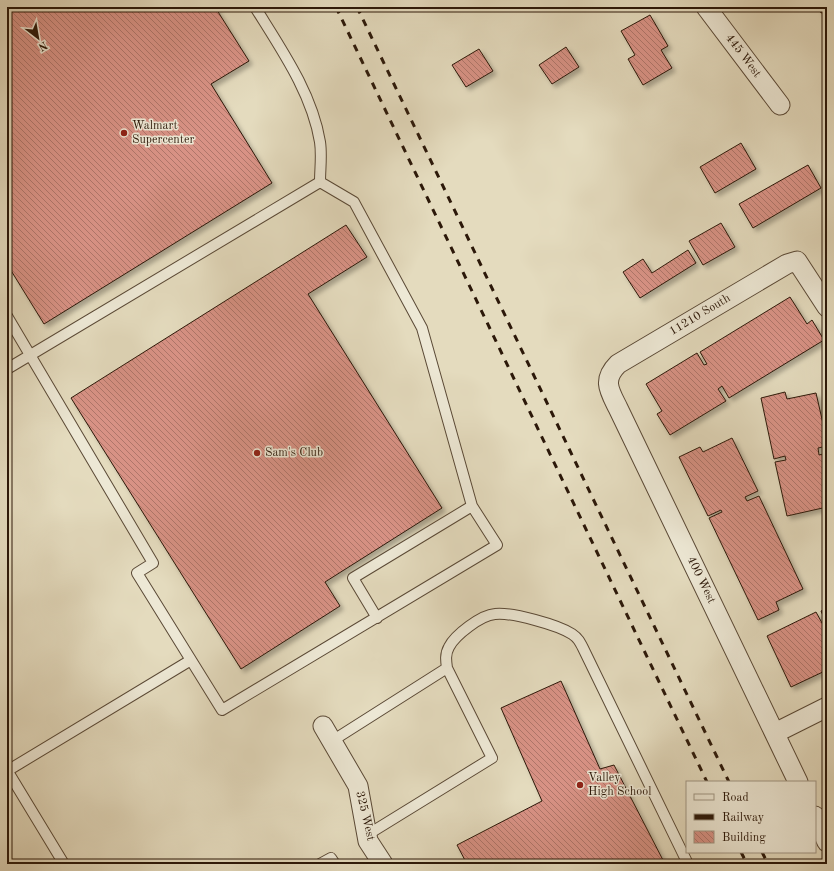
<svg xmlns="http://www.w3.org/2000/svg" width="834" height="871" viewBox="0 0 834 871" font-family="'Old Standard TT',serif">
<style>
.building{fill:url(#building-back-hatch);stroke:#2c1809;filter:url(#shadow)}
.lines{fill:none;stroke-linecap:round;stroke-linejoin:round}
.lane-casing{stroke:#5a4936;stroke-width:12}
.street-casing{stroke:#5a4936;stroke-width:21}
.lane{stroke:#ede8d5;stroke-width:10}
.street{stroke:#ede8d5;stroke-width:19}
.rail{stroke:#2c1809;stroke-width:3;stroke-dasharray:7 7;stroke-linecap:butt}
.poi-dot{fill:#8f2418;stroke:#ede8d5;stroke-width:1.5}
.labels{text-anchor:middle;dominant-baseline:central;stroke-width:3;stroke-linejoin:round;paint-order:stroke}
.street-label{font-size:12px;fill:#2c1809;stroke:#ede8d5}
.poi-label{font-size:12px;fill:#2c1809;stroke:#ede8d5;text-anchor:start}
</style>
<defs>
<pattern id="building-back-hatch" width="6" height="6" patternUnits="userSpaceOnUse"><rect width="6" height="6" fill="#d89285"/><path d="M-1 5l2 2M0 0l6 6M5-1l2 2" fill="none" stroke="#af766b"/></pattern>
<filter id="shadow"><feDropShadow dx="3.5" dy="3.5" stdDeviation="2" flood-color="#0004"/></filter>
</defs>
<rect width="100%" height="100%" fill="#e4dbbe"/>
<filter id="stains"><feTurbulence type="fractalNoise" baseFrequency=".005" numOctaves="4"/><feColorMatrix values="0 0 0 0 .2 0 0 0 0 .09 0 0 0 0 .02 0 0 0 .5 -.17"/></filter>
<radialGradient id="worn" r=".72"><stop offset=".6" stop-color="#630" stop-opacity="0"/><stop offset="1" stop-color="#630" stop-opacity=".3"/></radialGradient>
<path class="building" d="M7,7H215L249,61L211,84L272,183L44,324L7,264Z
M819,7H827V11L821,13Z
M650,15L668,46L661,50L672,68L643,85L628,59L635,55L621,31Z
M566,47L579,67L552,84L539,65Z
M479,49L493,71L466,87L452,65Z
M741,143L756,169L715,193L700,167Z
M808,165L821,188L753,228L739,204Z
M721,223L735,247L703,265L689,241Z
M346,225L367,257L308,294L442,508L325,582L340,606L241,669L71,398Z
M688,250L696,263L640,298L623,272L643,259L652,273Z
M790,297L807,324L812,320L824,340L729,398L722,386L718,389L726,401L670,435L657,414L662,411L646,384L697,353L704,365L707,364L700,352Z
M785,392L787,399L816,393L827,441V446L818,448L819,455L827,453V507L787,516L775,462L786,460L785,456L774,459L761,398Z
M732,438L758,491L745,497L747,501L759,496L803,589L776,602L779,610L758,620L709,518L722,512L721,510L708,516L679,457L700,447L703,452Z
M827,608V670L791,687L767,636L816,612L822,623L825,621L821,611Z
M561,681L600,769L614,765L665,864H467L457,845L542,801L501,708Z
M827,741V752L823,743Z"/>
<g class="lines">
<g class="lane-casing">
<path id="lane" d="M255,7C281,49 312,93 320,142C322,155 320,169 320,182
M7,316L153,563L137,573L222,710L497,545L472,506L422,328L354,202L320,182
M7,369L320,182
M377,618L353,578L472,506
M332,741L447,668C446,661 445,654 449,647C455,635 481,615 495,614C512,612 558,625 572,634C578,638 580,642 583,648L688,864
M7,770L64,864
M7,771L191,660
M367,835L492,758L447,668
M320,864L331,858L335,864"/>
</g>
<g class="street-casing">
<path id="street" d="M706,7L780,105
M323,726L358,786L368,841L383,864
M775,733L827,707
M798,782L618,408C609,390 602,380 618,364L787,264L797,261L827,307
M815,816L827,842"/>
</g>
<use href="#lane" class="lane"/>
<use href="#street" class="street"/>
<path class="rail" d="M336,7L707,782
M357,7L729,782
M741,852L747,864
M762,852L768,864"/>
</g>
<g class="poi-dot">
<circle cx="124" cy="133" r="4"/>
<circle cx="257" cy="453" r="4"/>
<circle cx="580" cy="785" r="4"/>
</g>
<g class="labels">
<g class="street-label">
<text transform="translate(743 56) rotate(53)">445 West</text>
<text transform="translate(700 315) rotate(-31)">11210 South</text>
<text transform="translate(701 580) rotate(64)">400 West</text>
<text transform="translate(365 816) rotate(77)">325 West</text>
</g>
<g class="poi-label">
<text x="132" y="126">Walmart<tspan x="132" dy="14">Supercenter</tspan></text>
<text x="265" y="453">Sam's Club</text>
<text x="588" y="778">Valley<tspan x="588" dy="14">High School</tspan></text>
</g>
</g>
<rect width="834" height="871" fill="none" stroke="#e4dbbe" stroke-width="24"/>
<rect x="8" y="8" width="818" height="855" fill="none" stroke="#2c1809" stroke-width="2"/>
<rect x="12" y="12" width="810" height="847" fill="none" stroke="#2c1809"/>
<rect x="686" y="781" width="130" height="72" fill="#ede8d5" stroke="#a09583"/>
<rect x="694" y="794" width="20" height="6" fill="#ede8d5" stroke="#a09583"/>
<text x="722" y="801" font-size="12" fill="#2c1809">Road</text>
<rect x="694" y="814" width="20" height="6" fill="#2c1809" stroke="#a09583"/>
<text x="722" y="821" font-size="12" fill="#2c1809">Railway</text>
<rect x="694" y="831" width="20" height="12" fill="url(#building-back-hatch)" stroke="#a09583"/>
<text x="722" y="841" font-size="12" fill="#2c1809">Building</text>
<g transform="translate(38 38) rotate(149)" stroke="#ede8d5" stroke-width="3" paint-order="stroke">
<path d="M0-3L7 15L0 10L-7 15Z" fill="#2c1809"/>
<text y="-6" font-size="11" font-weight="bold" text-anchor="middle" fill="#2c1809">N</text>
</g>
<rect width="100%" height="100%" filter="url(#stains)"/>
<rect width="100%" height="100%" fill="url(#worn)"/>
</svg>
